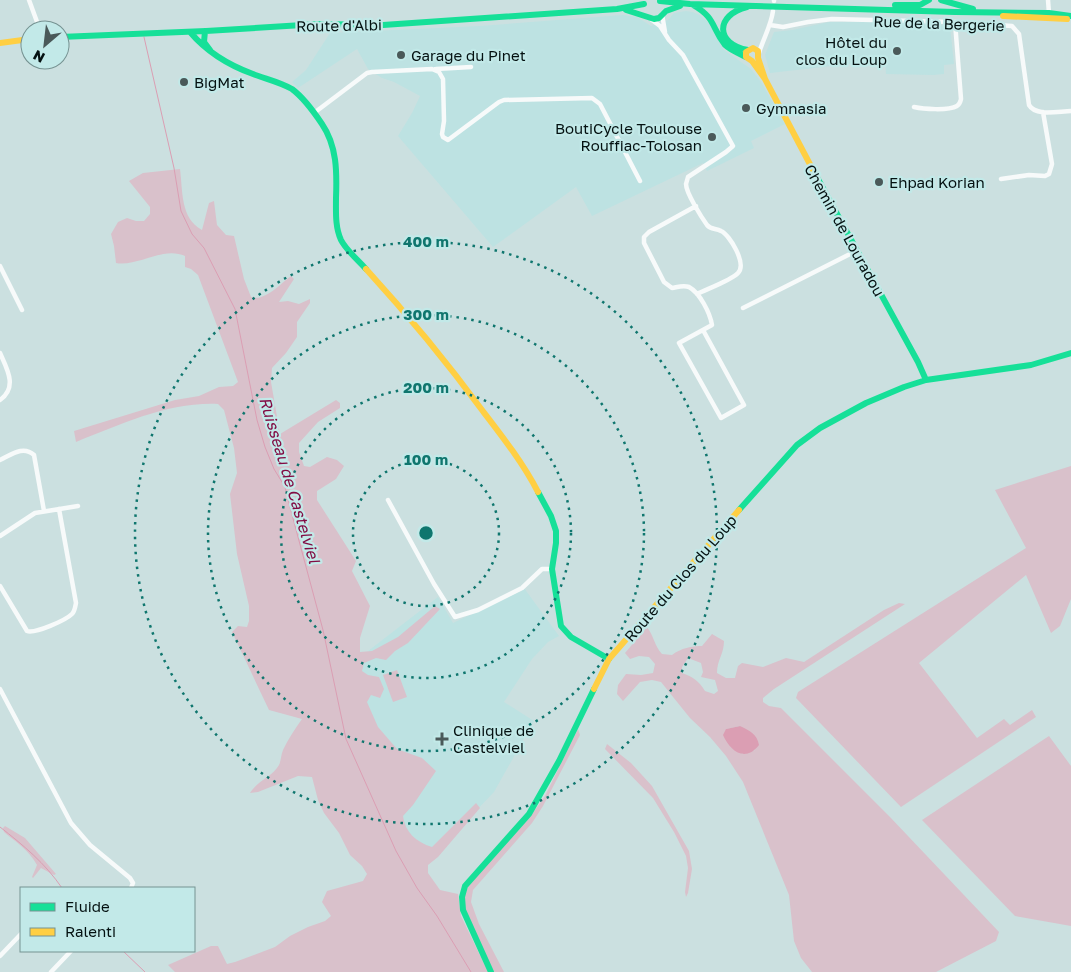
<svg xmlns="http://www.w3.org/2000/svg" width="1071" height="972" viewBox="0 0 1071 972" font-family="'Golos Text',sans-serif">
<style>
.built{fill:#bde2e2}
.green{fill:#d9c1cb;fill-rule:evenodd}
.water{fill:#db9eb3}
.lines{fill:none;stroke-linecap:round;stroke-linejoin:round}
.stream{stroke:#db9eb3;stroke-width:1}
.street{stroke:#f7fafa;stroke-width:4.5}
.fast{stroke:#16e098;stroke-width:6}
.slow{stroke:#ffcf43;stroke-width:6}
.ring{fill:none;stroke:#0f766e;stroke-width:2.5;stroke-dasharray:2.5 5}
.poi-dot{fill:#4a5959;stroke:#c2e9e8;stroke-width:2}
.labels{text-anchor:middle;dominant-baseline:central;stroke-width:4.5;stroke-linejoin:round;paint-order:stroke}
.street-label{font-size:15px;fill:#041111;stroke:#c2e9e8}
.poi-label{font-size:15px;fill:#041111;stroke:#c2e9e8;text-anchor:start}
.water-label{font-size:16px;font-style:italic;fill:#820c43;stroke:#c2e9e8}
.centre{fill:#0f766e;stroke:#c2e9e8;stroke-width:2.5}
.ring-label{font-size:15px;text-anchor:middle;font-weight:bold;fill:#0f766e;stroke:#c2e9e8;stroke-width:4.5;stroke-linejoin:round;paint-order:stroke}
</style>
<rect width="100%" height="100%" fill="#cbe0e0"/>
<path class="built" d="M686,11L692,12L700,15L708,22L724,50L751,69L761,82L785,124L751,141L754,148L707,171L703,163L592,216L576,187L493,247L398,136L412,113L420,96L394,82L382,78L368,69L357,49L298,88L292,82L306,70L330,33L480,26L623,15L637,17L651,26L668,20L674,13Z
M829,22H880L950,26L954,64L944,65V74L933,75L886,74L885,60L770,73L765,55L774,32L792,30Z
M524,588L559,636L548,642L532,659L504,702L534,721L494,792L431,858L395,818L346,668L438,597L453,623L521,591Z"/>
<path class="green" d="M180,169C183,191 180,218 202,230L209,203L214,201L217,225L226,235L234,236L244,279L251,297C265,302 281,283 291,276L294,279L279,302L288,301L299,304L310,299V303L297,322V337L286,353L272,368L271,382L280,434L336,400L340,403V408L318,422L299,443V452L304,466L310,467L327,457L337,460L344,466L336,479L317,491V500L356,561L352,571L370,606L360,638V652L372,651L398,637L435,606L440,609L408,643L395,651L386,660L376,658L364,663L362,671L368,675L379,677L384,689L380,698L371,695L367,702L378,727L397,749L422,758L436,771L413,805L403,816C405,832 416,842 432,847L476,803L480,808L438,857L428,865V873L440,890L458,894L461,916L488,972H175L168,965L211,946H218L227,964L235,962L275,947L290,936L308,927L325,921L331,916L322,902L327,891L363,881L367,874L362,866L350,855L339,833L324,813L318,800L312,777L298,776L258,792L250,793C257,781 272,777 279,765C281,761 281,755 283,750C288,739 295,729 302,719L269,710L232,632L238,626L247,627L249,621V606L237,554L230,494L237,473L234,448L224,410L218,404C168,402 122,424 76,442L74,431L175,400L199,396L219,387L233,386L238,382L198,275L191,269L185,267V256C163,246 138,267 116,263L114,246L111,234L118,222L127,218L136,221H144L150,214V207L129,181L143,173Z
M1071,466V599L1060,626L1051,633L1026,575L919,663L977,738L1004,719L1010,725L1032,710L1036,717L901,807L796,698L798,692L1026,548L995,490Z
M899,603L905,604L774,689L763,698V702L769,706L781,708L890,817L999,932L996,941L936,972H812L801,958L794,941L789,895L743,782L726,756L710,737L690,718L661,682L652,680L640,682L623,701L617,694L618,685L626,674L641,675L653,673L655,664L649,657L639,656L630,659L625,653L647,627C654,636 654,645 662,654L672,655C681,648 692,646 702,646L712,634L724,641C724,654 717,660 717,673L726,678H735L738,666L742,663L763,667L786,658L804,662L884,610ZM688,658L701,663L703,672L701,677L715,680L718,691L714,694L705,691C699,681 693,677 682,673V667ZM740,726L755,750L742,754L726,729Z
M397,670L407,697L393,702L383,675Z
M578,729L580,735L543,806L532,823L473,890L471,902L479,924L504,972H493L464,907L465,892L472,881L530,817L545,796Z
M1049,736L1071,766V926L1015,916L922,820Z
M607,744L631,763L652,786L689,851L692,869L688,893L686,897L685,892L688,868L686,856L674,832L653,798L605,749Z
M5,826L25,838L56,874L54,875L41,868L33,878L32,877L37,865C28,849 17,843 4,832L3,828Z"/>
<path class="water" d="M740,726C750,731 757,734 759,745C745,763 730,751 723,735L726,729Z"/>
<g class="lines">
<path class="stream" d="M144,37L174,168L181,211L192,234L204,248L235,309L257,420L265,447L274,469L285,487L291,511L323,630L346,739L396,851L417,888L437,916L471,972
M0,827C23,845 45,863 62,888
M123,951L145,972"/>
<path class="street" d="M29,0L40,30
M1048,0L1049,13
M774,1V0
M662,14L665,32
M652,20L660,26L669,40L683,55L733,146L726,152L688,177C688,177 686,184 686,184C686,193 702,218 707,225C711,230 716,228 721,231C730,235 747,264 738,273C732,280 707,289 697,294
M770,25L783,27L808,22L832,19L955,22L1012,26L1019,34L1029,105C1036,117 1059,111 1071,111
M759,53C763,39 771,26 773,11
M436,69L471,67
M914,107C923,109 948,111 957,106C960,104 960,103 961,99L955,22
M314,113L367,73L372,72L432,69L439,72L443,79L444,121L442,134L443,137L448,140L499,102L504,100L592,98L600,104L640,181
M1001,179L1029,175L1045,176L1049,174L1052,164L1043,112
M696,206L649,232L644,237V243L664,282L672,288C678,287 683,285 689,287C700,293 710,313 712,325L679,343L721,418L744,405L703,330
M0,266L22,310
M743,308L856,251
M0,353C7,369 18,387 0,400
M0,460C11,455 23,445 34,455L44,511
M388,500L434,584L455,617L478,610L522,588L542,569H552
M0,536L35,513L78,506
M0,586L27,631C35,634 66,620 72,614C75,611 75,607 76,603L59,509
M0,689L71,823L90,845L130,878L133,883L131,888
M0,956L21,934
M51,972L71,951"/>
<path class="fast" d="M941,0L973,9
M660,1L690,4L955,12L1049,13L1071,16
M693,5C716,18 711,27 725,45C730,50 740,54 746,57
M895,5H920L929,0
M747,7C715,15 715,44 748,50
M626,10L654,19L659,18L666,11L680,6
M205,31L204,42L210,50
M190,32C207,52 228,65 253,74C266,79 280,82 292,89C304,98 314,112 322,124C337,146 337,172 336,198C336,212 335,227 341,240C346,250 358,260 366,269
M60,37L206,31L319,24L383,25L617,9L644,4
M813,170L918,362L926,380
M538,492L551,516L556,531V543L552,569L561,626L571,637L609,659
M739,510L797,445L820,428L866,403L904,387L926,380L1031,365L1071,353
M491,972L463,910L462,897L465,886L529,814L559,761L594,689"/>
<path class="slow" d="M1003,16L1067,19
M0,43L30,39
M765,79L752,61L746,57V52L753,48L758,51V58L765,79L813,170
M366,269C407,314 446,361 482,410C502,436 523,463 538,492
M594,689L609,659L739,510"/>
</g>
<g class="ring">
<circle cx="426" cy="533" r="73"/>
<circle cx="426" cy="533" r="145"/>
<circle cx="426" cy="533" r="218"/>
<circle cx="426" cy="533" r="291"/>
</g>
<g class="poi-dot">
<circle cx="897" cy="51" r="5"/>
<circle cx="401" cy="55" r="5"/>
<circle cx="184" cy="82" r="5"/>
<circle cx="746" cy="108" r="5"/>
<circle cx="712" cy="137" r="5"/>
<circle cx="879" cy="182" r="5"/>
<path d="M439.5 731.5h5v5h5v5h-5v5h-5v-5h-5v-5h5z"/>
</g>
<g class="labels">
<g class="street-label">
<text transform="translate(939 23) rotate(2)">Rue de la Bergerie</text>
<text transform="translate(339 25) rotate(-1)">Route d'Albi</text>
<text transform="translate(845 230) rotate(61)">Chemin de Louradou</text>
<text transform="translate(680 578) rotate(-49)">Route du Clos du Loup</text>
</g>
<g class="poi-label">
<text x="887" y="42" text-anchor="end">Hôtel du<tspan x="887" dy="17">clos du Loup</tspan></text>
<text x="411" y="55">Garage du Pinet</text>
<text x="194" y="82">BigMat</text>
<text x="756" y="108">Gymnasia</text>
<text x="702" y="128" text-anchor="end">BoutiCycle Toulouse<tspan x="702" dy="17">Rouffiac-Tolosan</tspan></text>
<text x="889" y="182">Ehpad Korian</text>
<text x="453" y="730">Clinique de<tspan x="453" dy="17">Castelviel</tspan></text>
</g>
<g class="water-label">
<text transform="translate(290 480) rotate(73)">Ruisseau de Castelviel</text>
</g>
</g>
<circle cx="426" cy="533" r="8" class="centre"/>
<g class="ring-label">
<text x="426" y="247">400 m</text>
<text x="426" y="320">300 m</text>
<text x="426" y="393">200 m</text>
<text x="426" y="465">100 m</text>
</g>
<rect x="20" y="887" width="175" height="65" fill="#c2e9e8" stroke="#769392"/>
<rect x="30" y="903" width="25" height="8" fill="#16e098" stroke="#769392"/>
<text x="65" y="912" font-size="15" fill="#041111">Fluide</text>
<rect x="30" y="928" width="25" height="8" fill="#ffcf43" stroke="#769392"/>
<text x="65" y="937" font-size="15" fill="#041111">Ralenti</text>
<g transform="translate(45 45) rotate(208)"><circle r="24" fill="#c2e9e8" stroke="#769392"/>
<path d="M0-4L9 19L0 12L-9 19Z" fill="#4a5959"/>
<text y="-8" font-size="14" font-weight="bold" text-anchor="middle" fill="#041111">N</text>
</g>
</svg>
